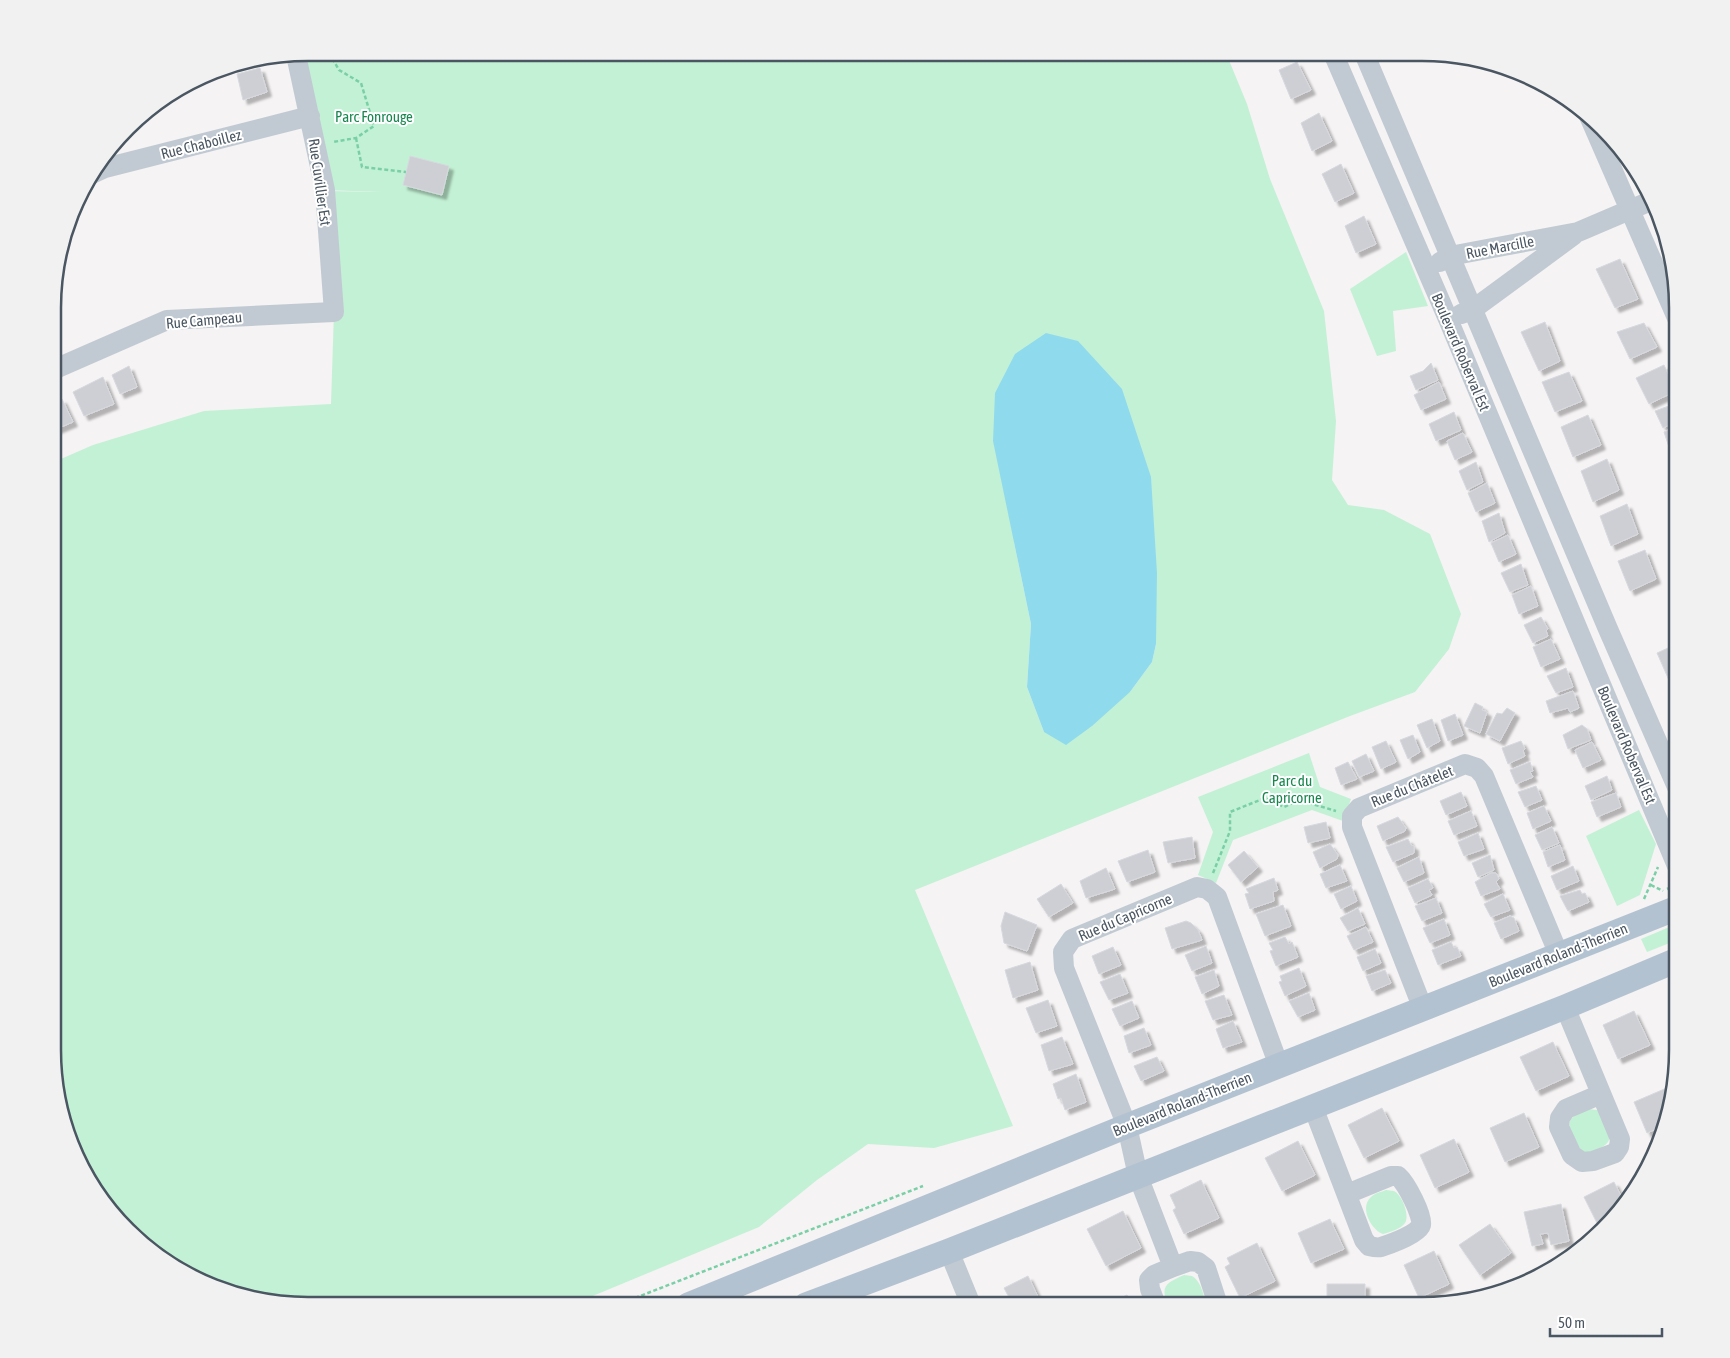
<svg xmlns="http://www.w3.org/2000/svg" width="1730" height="1358" viewBox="0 0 1730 1358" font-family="'Asap Condensed',sans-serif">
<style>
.green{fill:#c3f1d5;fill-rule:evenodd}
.water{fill:#90daee}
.building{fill:#cdcfd5;stroke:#d7d9de;filter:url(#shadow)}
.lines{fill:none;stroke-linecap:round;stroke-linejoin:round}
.path{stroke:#7ad0a6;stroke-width:2.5;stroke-dasharray:4 2.5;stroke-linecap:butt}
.minor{stroke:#c1cad2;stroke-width:20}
.major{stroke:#b3c2d1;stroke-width:25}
.labels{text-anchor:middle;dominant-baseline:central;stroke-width:4;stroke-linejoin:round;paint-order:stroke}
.park-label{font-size:15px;fill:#17864f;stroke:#fff}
.street-label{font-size:15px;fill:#4a5661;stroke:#fff}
.rim{fill:none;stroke:#4a5661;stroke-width:2.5}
</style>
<defs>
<filter id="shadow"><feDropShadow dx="4.5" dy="4.5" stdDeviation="1" flood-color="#0004"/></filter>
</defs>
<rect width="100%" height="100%" fill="#f5f3f3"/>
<path class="green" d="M308,53H1226L1247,104L1270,179L1324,311L1336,421L1332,480L1348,505L1384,510L1430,534L1461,614L1449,649L1415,692L1350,716L915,890L1013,1126L934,1148L868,1144L817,1180L759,1227L571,1305H292L211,1286L139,1242L79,1163L53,1067L54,462L93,445L204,411L331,404L334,312L327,191L381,192L325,190L296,55ZM1014,542L1156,644L1152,662L1130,692L1044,732L1027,687L1031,624Z
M1406,252L1428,306L1393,311L1396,351L1377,356L1350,289Z
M1309,753L1320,787L1351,799L1343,821L1312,810L1233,840L1216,883L1198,875L1213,832L1198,797Z
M1639,810L1656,844L1640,895L1617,906L1586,836Z
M1672,926L1677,940L1647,952L1641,939Z
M1588,1109C1590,1109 1596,1110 1597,1110C1605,1114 1613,1134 1608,1142C1604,1148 1593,1151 1586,1153C1580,1151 1579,1147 1576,1141C1564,1121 1568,1118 1588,1109Z
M1386,1190C1387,1190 1393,1191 1394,1191C1402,1195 1410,1215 1405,1223C1401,1229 1390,1232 1383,1234C1371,1230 1359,1207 1371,1197C1375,1193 1381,1192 1386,1190Z
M1184,1275C1185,1275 1191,1276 1192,1276C1200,1280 1206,1297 1204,1305H1168C1160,1286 1166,1283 1184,1275Z"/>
<path class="water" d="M1046,333L1078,341L1122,389L1151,477L1157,573L1156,644L1152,662L1130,692L1092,726L1066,745L1044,732L1027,687L1031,624L993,441L995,393L1015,354Z"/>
<path class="building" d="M1297,62L1311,90L1291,99L1279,70Z
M260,68L267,92L243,100L237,74Z
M1319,113L1332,141L1312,151L1301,123Z
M410,156L449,166L442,195L403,185Z
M1341,164L1354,193L1335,202L1322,174Z
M1364,216L1376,244L1356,253L1345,226Z
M1620,259L1638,299L1615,308L1596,269Z
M1545,322L1560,361L1539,371L1521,332Z
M1644,323L1657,347L1630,359L1617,332Z
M1431,363L1438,380L1416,390L1410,376L1423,371Z
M1664,365L1676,391L1649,404L1636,378Z
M129,366L137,387L120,394L112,375Z
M1569,372L1582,401L1555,412L1542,382Z
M103,377L114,404L84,416L73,392Z
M1439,382L1446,399L1421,410L1414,395Z
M62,399L73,422L54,430V402Z
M1677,403V421L1663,428L1655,411Z
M1454,412L1461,430L1436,441L1429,424Z
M1588,415L1601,445L1573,457L1561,427Z
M1677,426V443L1669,447L1664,432Z
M1463,433L1472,452L1455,460L1447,441Z
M1607,459L1619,490L1593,502L1581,471Z
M1476,462L1483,482L1467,490L1459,471Z
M1487,483L1495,503L1476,512L1468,493Z
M1627,504L1638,534L1611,546L1600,516Z
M1499,513L1505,533L1489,542L1482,521Z
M1508,535L1516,554L1499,562L1491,543Z
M1645,550L1656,579L1630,591L1618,561Z
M1521,564L1528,585L1510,592L1501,573Z
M1531,586L1538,606L1519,614L1512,595Z
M1541,617L1548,629L1546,631L1548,636L1533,643L1524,625Z
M1551,639L1560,659L1541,667L1533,647Z
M1677,644V688L1676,685L1672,687L1657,653Z
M1566,668L1573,687L1556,693L1547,676Z
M1573,691L1579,708L1570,712L1568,708L1550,713L1546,701Z
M1475,703L1483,707L1482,710L1487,712L1480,733L1464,726Z
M1507,708L1515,713L1500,741L1486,734L1497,713L1502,714Z
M1455,714L1463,735L1448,741L1441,720Z
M1432,719L1440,741L1427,748L1417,725Z
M1582,725L1587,729L1591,740L1568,749L1563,735Z
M1413,735L1420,752L1408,759L1400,740Z
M1386,741L1396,762L1381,769L1372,747Z
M1521,741L1525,749L1523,751L1525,756L1508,764L1502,748Z
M1592,742L1601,760L1583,768L1575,750Z
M1366,754L1374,771L1359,777L1352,761Z
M1348,762L1357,779L1341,785L1335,768Z
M1530,762L1533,771L1530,772L1533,777L1516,784L1510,770Z
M1607,776L1612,790L1591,800L1585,786Z
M1536,786L1542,800L1525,807L1518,792Z
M1461,792L1467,806L1446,815L1440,801Z
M1616,793L1621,807L1597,817L1591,802Z
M1544,806L1551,821L1533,829L1527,813Z
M1471,811L1477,826L1454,835L1448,821Z
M1398,817L1406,828L1405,831L1383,841L1377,826Z
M1326,822L1330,838L1308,843L1304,827Z
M1552,827L1559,843L1542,850L1535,835Z
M1478,833L1484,849L1464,856L1458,842Z
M1192,837L1195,858L1168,863L1163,842Z
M1408,839L1411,845L1414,846V853L1393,862L1386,847Z
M1330,844L1338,855L1337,859L1320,868L1313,852Z
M1560,845L1565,860L1548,867L1543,852Z
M1148,850L1155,872L1127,882L1118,861Z
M1244,851L1258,867L1241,882L1228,865Z
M1490,855L1494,870L1478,877L1472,863Z
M1419,857L1424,873L1404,882L1397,868Z
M1340,865L1347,881L1326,888L1320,874Z
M1573,866L1579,881L1557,890L1551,876Z
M1106,868L1115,889L1086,898L1080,881Z
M1491,873H1496L1499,879L1496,882L1500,889L1481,896L1475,882Z
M1274,878L1278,890L1273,892L1274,901L1250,909L1245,894L1249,893L1246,889Z
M1428,879L1433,888L1429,890L1432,895L1415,903L1408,888Z
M1061,884L1073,903L1049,917L1037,899Z
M1351,886L1357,901L1341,909L1334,894Z
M1580,890L1582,894L1585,893L1589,902L1568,911L1560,896Z
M1503,894L1510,910L1491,917L1484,904Z
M1436,898L1442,913L1422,921L1415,906Z
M1283,905L1291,926L1265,936L1256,914Z
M1358,908L1365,924L1348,931L1340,918Z
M1005,912L1037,925L1027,951L1004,943L1001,926Z
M1510,916L1514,918L1519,931L1501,939L1494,923Z
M1444,919L1450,935L1430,943L1423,928Z
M1186,921L1191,923L1198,930L1202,940L1172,949L1165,928Z
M1366,927L1373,942L1354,950L1347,936Z
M1285,937L1289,944L1292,942L1298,957L1276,966L1270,951L1273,950L1269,943Z
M1451,942L1454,948L1457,947L1461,956L1438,965L1432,950Z
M1206,946L1212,963L1192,971L1185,955Z
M1113,947L1121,965L1099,974L1092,956Z
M1375,949L1381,963L1363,971L1357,957Z
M1030,962L1038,990L1013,998L1005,970Z
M1299,968L1306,986L1285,996L1279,982L1282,981L1280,976Z
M1214,970L1219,986L1202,994L1195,977Z
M1385,970L1391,983L1372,991L1366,976Z
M1120,974L1128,993L1109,1000L1100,982Z
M1309,993L1315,1010L1298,1017L1289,1001Z
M1224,995L1232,1015L1213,1020L1205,1001Z
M1048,1000L1057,1026L1036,1033L1026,1008Z
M1132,1001L1139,1018L1120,1026L1112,1009Z
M1634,1011L1650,1045L1618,1059L1603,1025Z
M1233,1021L1242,1042L1223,1048L1216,1029Z
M1144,1028L1151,1045L1129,1053L1124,1036Z
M1062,1037L1073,1064L1049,1071L1041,1045Z
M1553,1042L1569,1076L1536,1091L1520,1057Z
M1157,1057L1164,1071L1141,1081L1134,1066Z
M1076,1074L1086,1102L1065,1110L1061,1098L1058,1099L1053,1084Z
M1669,1087L1671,1091L1663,1126L1647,1133L1634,1102Z
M1382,1108L1399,1141L1364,1158L1348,1125Z
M1524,1113L1539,1147L1505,1162L1490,1128Z
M1454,1139L1469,1172L1435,1188L1420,1155Z
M1298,1141L1315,1175L1282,1191L1265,1158Z
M1201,1180L1219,1218L1184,1234L1173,1210L1176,1208L1170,1195Z
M1614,1182L1624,1202L1614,1219L1600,1229L1584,1197Z
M1561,1204L1569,1241L1551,1245L1548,1233L1540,1234L1543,1244L1532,1246L1524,1212Z
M1123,1211L1141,1248L1106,1266L1087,1229Z
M1330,1219L1344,1249L1311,1263L1298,1233Z
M1490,1224L1511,1253L1480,1275L1459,1245Z
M1257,1243L1275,1281L1240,1298L1225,1267L1230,1264L1227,1258Z
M1434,1251L1449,1284L1419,1298L1404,1265Z
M1028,1276L1042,1305H1013L1004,1288Z
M1327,1284H1365V1305H1327Z
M1127,1295L1132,1305H1106Z
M1281,1300L1283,1305H1268Z"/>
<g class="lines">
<path class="path" d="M329,53L339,70L361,83L374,126L356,138L333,142
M356,138L362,167L406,172
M1213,873L1230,831V812L1265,798L1284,807L1299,800L1336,811
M1651,885L1663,891
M1667,889L1677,885
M1644,899L1658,867
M617,1305L923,1186"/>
<path class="minor" d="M1333,53L1448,319L1677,866
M1364,53L1608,629L1677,787
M1589,116L1677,318
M92,174L105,168L310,116
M1440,262L1450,256L1578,232L1653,200
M1461,314L1472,310L1574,235
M55,369L167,320L334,312L325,190L296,55
M1565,1007L1620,1139L1619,1147L1615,1153L1593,1161L1582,1162L1572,1155L1559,1127L1560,1118L1566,1109L1601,1094
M1423,1009L1352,827V816L1359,808L1465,764L1477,768L1484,776L1559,955
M1313,1107L1364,1240L1369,1246C1373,1247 1377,1248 1381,1247C1390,1244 1419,1234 1421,1225C1423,1215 1406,1183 1398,1176H1391L1347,1194
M949,1251L971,1305
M1173,1267L1138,1176L1127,1126L1064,968L1063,952L1072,939L1197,887L1207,889L1217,897L1279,1066
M1156,1305L1150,1289L1149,1280L1154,1275L1173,1267L1190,1261L1198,1262L1206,1268L1218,1305"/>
<path class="major" d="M688,1305L1127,1126L1677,908
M806,1305L949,1251L1565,1007L1677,960"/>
</g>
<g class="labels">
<g class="park-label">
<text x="374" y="116">Parc Fonrouge</text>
<text x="1292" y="780">Parc du<tspan x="1292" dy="17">Capricorne</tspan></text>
</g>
<g class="street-label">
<text transform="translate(201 144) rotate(-14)">Rue Chaboillez</text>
<text transform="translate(320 182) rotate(82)">Rue Cuvillier Est</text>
<text transform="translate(1500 247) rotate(-11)">Rue Marcille</text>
<text transform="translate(204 320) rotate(-5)">Rue Campeau</text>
<text transform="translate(1461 352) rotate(67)">Boulevard Roberval Est</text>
<text transform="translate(1627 745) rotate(67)">Boulevard Roberval Est</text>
<text transform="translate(1412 786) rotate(-22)">Rue du Châtelet</text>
<text transform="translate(1125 917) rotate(-23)">Rue du Capricorne</text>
<text transform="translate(1558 955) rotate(-22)">Boulevard Roland-Therrien</text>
<text transform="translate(1182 1104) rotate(-22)">Boulevard Roland-Therrien</text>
</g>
</g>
<path d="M0 0H1730V1358H0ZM308 61H1422A247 247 0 0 1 1669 308V1050A247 247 0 0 1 1422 1297H308A247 247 0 0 1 61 1050V308A247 247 0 0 1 308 61Z" fill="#f1f1f2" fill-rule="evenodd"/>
<path class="rim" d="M308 61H1422A247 247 0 0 1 1669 308V1050A247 247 0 0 1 1422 1297H308A247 247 0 0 1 61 1050V308A247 247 0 0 1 308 61Z"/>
<path d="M1550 1328v8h112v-8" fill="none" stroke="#4a5661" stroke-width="2.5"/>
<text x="1558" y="1328" font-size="15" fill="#4a5661" stroke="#ffffff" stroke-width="4" paint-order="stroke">50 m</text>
</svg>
